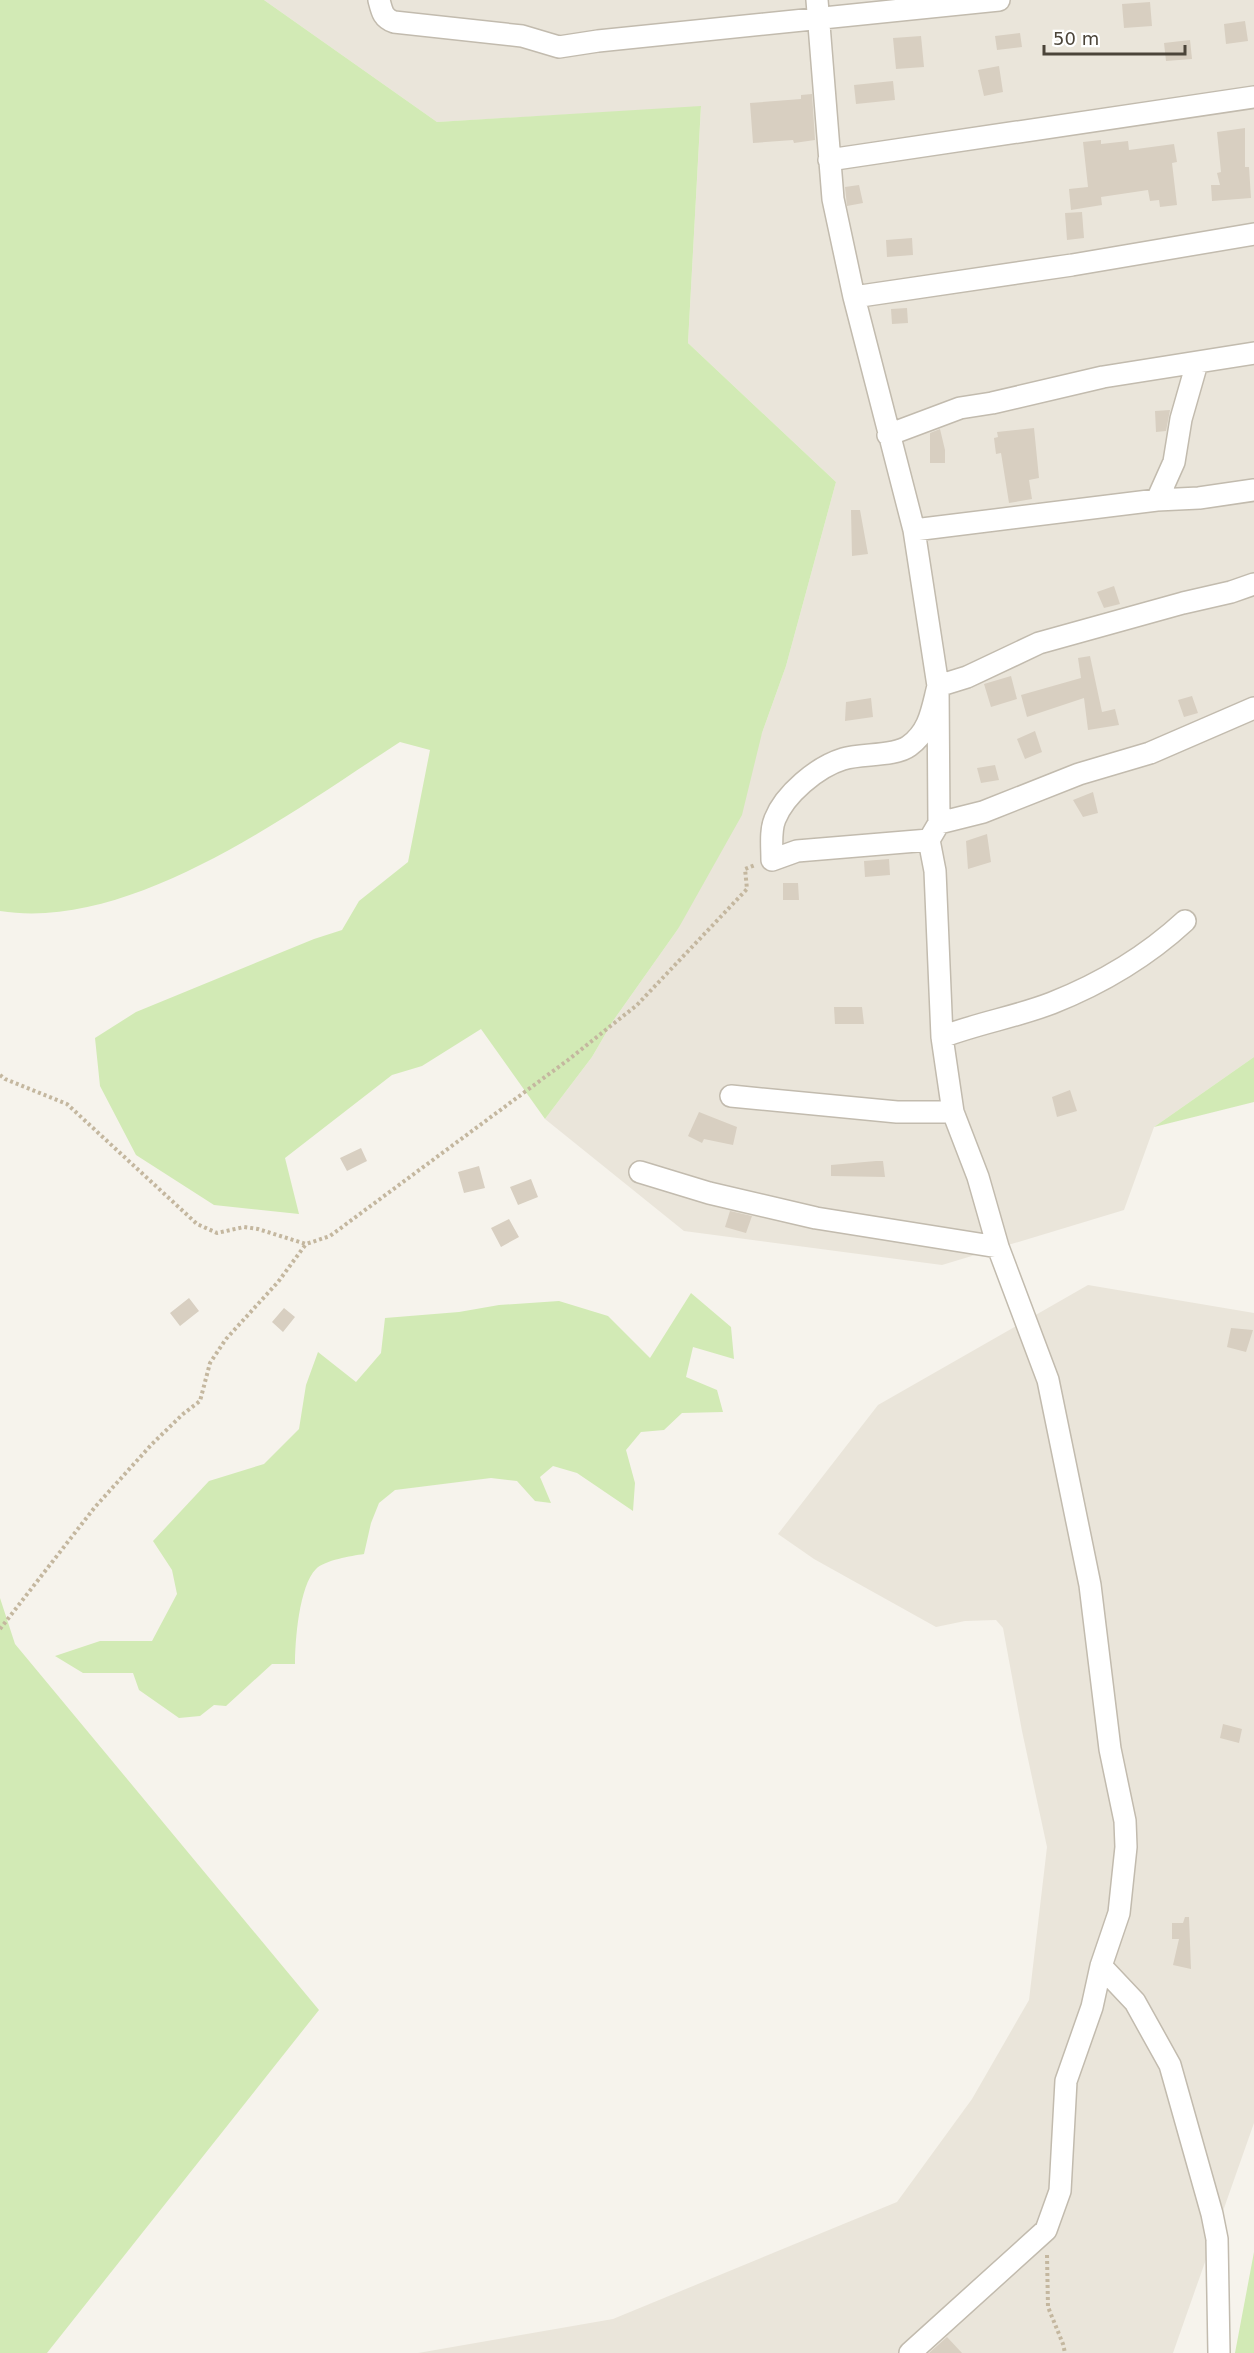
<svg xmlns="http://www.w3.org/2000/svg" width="1254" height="2353" viewBox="0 0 1254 2353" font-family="'DejaVu Sans',sans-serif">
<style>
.residential{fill:#eae5da}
.green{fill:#d2eab5}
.building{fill:#d8cfc1}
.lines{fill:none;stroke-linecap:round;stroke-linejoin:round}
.street-casing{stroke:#c2bbae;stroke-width:24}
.path{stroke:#c4b79f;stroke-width:4;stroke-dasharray:3 3;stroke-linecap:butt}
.street{stroke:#fff;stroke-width:21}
</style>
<rect width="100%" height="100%" fill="#f6f3ec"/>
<path class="residential" d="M264,0H1254V1057L1154,1127L1124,1210L942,1265L684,1231L545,1119L592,1057L613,1021L678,929L762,733L786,666L836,482L688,343L701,107L437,122Z
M1088,1285L1254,1313V2123L1173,2353H418L613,2319L897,2202L972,2099L1029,2000L1047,1847L1022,1731L1003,1628L996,1620L965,1621L936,1627L814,1559L778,1534L878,1405Z"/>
<path class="green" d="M0,0H264L437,122L701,106L688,343L836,482L786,666L762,733L742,815L678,929L613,1021L592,1057L545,1119L481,1029L422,1066L392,1075L285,1158L299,1214L214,1205L136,1155L100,1086L95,1038L136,1012L314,939L342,930L359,901L408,862L430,750L400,742C293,811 133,932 0,911Z
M1254,1057V1102L1154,1127Z
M691,1293L731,1327L734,1359L693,1347L686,1377L717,1390L723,1412L682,1413L664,1430L641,1432L626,1450L635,1483L633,1511L577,1473L553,1466L540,1477L551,1503L535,1501L517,1481L491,1478L395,1490L379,1503L371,1523L364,1554C351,1556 325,1560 316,1569C299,1586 295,1641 295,1664H272L226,1706L214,1705L200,1716L179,1718L139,1690L133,1673H83L55,1656L100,1641H152L177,1594L172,1570L153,1541L209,1481L264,1464L299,1429L306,1385L318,1352L356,1382L381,1353L385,1318L459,1312L499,1305L559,1301L608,1316L650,1358Z
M0,1598L15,1644L319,2010L47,2353H0Z
M1254,2252V2353H1235Z"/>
<path class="building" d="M1150,2L1152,26L1124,28L1122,4Z
M1245,21L1248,41L1226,44L1224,24Z
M1020,33L1022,47L997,50L995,36Z
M921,36L924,67L896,69L893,38Z
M1190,40L1192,59L1166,61L1164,43Z
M999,66L1003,92L984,96L978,70Z
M893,81L895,100L856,104L854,85Z
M812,94L815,140L794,143L793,140L753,143L750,103L801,99V95Z
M1245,128V167H1249L1251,198L1212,201L1211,185H1220L1217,173L1221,172L1217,132Z
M1101,140V144L1128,141L1129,150L1174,144L1177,162L1172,163L1177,205L1160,207L1159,200L1150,201L1148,190L1101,197L1102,205L1071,210L1069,189L1088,187L1083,142Z
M859,185L863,203L847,206L845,187Z
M1082,212L1084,238L1067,240L1065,213Z
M912,238L913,255L887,257L886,240Z
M907,308L908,323L892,324L891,309Z
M1170,410L1166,431L1156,432L1155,411Z
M1034,428L1039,478L1029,480L1032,499L1009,503L1001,453L996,454L994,438L998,437L997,432Z
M940,429L945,450V463H930V433Z
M851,510H860L868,554L852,556Z
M1114,586L1120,604L1104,608L1097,592Z
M1090,656L1102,712L1115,709L1119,725L1088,730L1084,698L1027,717L1021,695L1081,678L1078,658Z
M1011,676L1017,699L991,707L984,684Z
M1192,696L1198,713L1184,717L1178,700Z
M871,698L873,717L845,721L846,702Z
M1035,731L1042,752L1025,759L1017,739Z
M995,765L999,780L981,783L977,768Z
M1093,792L1098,813L1083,817L1073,800Z
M987,834L991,862L968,869L966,841Z
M889,859L890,875L865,877L864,861Z
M783,883H798L799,900H783Z
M834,1007H862L864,1024H835Z
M1070,1090L1077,1111L1057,1117L1052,1097Z
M699,1112L737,1127L733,1145L704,1139L702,1143L688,1136Z
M361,1148L367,1161L347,1171L340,1158Z
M876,1161H883L885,1177L831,1176V1165Z
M479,1166L485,1188L464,1193L458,1172Z
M531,1179L538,1197L518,1205L510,1187Z
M730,1211L752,1216L746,1233L725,1227Z
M509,1219L519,1237L501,1247L491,1228Z
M189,1298L199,1311L180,1326L170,1313Z
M284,1308L295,1317L283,1332L272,1322Z
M1231,1328L1253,1330L1246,1352L1227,1347Z
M1223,1724L1242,1729L1239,1743L1220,1738Z
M1185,1917H1189L1191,1969L1173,1965L1179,1939H1172V1923H1183Z
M947,2337L962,2353H929Z"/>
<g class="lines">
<g class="street-casing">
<path id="street" d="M379,0C382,12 383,18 394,22L522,36L559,47L598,41L999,0
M817,0L833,199L854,297L914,530L938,686L939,823L929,840L935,871L942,1037L953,1112L978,1177L998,1247L1048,1380L1090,1585L1110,1749L1125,1821L1126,1847L1119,1913L1101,1966L1092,2007L1066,2081L1060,2191L1046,2230L910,2353
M829,160L1254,97
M854,297L1072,265L1254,234
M888,435L960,408L992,403L1103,377L1254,353
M1157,500L1174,462L1181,419L1197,363
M914,530L1157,500L1199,498L1254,490
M939,823L983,812L1079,774L1150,753L1254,708
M929,840L797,851L772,860C772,846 770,831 775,819C785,794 817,767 843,759C861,753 894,757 909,746C930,731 932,709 938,686L967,677L1039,643L1183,603L1231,592L1254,584
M942,1037C978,1023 1016,1017 1052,1003C1100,984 1147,956 1185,921
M731,1096L897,1112H953
M640,1172L709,1193L816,1218L998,1247
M1101,1966L1135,2002L1170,2065L1212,2214L1217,2239L1219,2353"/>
</g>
<path class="path" d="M0,1075L5,1079L67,1104L197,1224L217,1233L244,1227L258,1229L306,1244L330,1236L568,1060L637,1005L747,889L745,869L755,865
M0,1629L95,1507L152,1444L183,1414L200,1401L210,1363L226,1339L278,1282L306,1244
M1047,2255L1048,2307L1063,2344L1065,2353"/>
<use href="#street" class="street"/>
</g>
<path d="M1044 45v9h141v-9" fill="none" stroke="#4b4439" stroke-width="3"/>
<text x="1053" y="45" font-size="18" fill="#4b4439" stroke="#ffffff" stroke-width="4.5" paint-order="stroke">50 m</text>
</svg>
